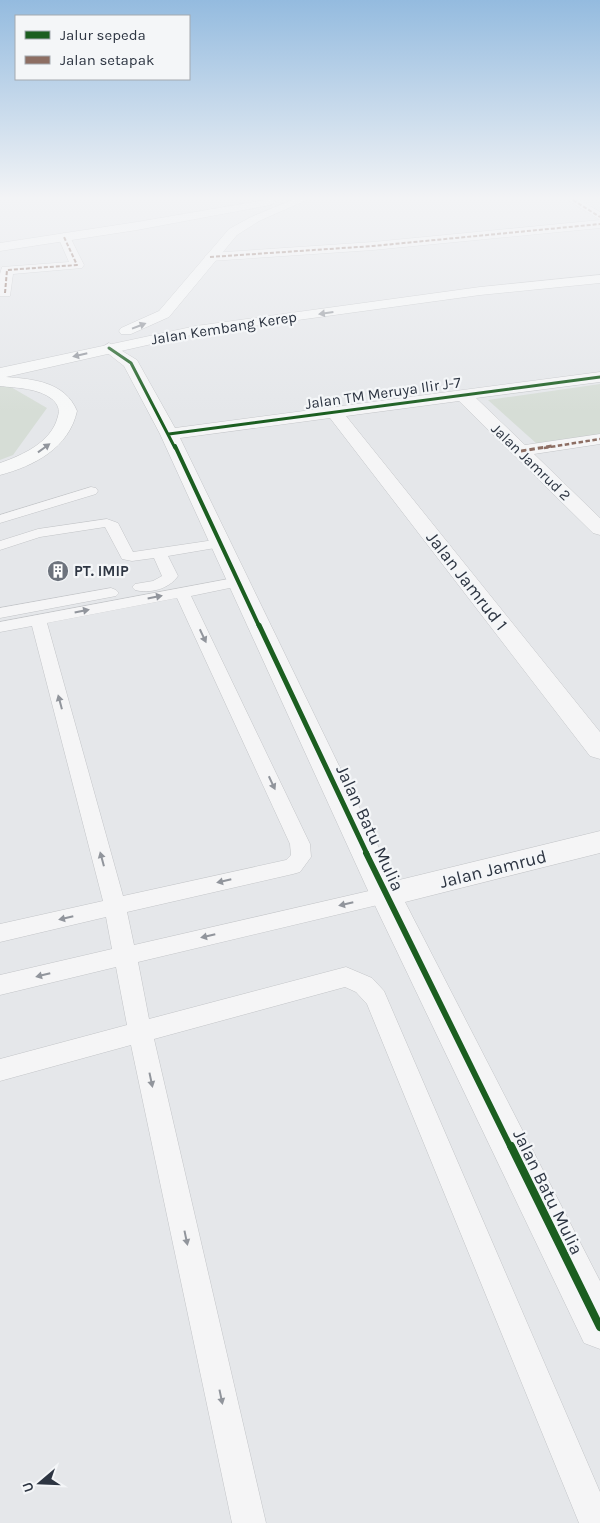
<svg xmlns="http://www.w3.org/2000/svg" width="600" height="1523" viewBox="0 0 600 1523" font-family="Karla,sans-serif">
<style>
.green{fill:#d6ddd6}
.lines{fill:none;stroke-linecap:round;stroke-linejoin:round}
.lane-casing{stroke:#c3c5c8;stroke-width:1}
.street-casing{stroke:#c3c5c8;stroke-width:1}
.primary-casing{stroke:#c2c4c7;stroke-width:1}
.lane{fill:#f5f5f6;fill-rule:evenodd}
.street{fill:#f5f5f6;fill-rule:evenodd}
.primary{fill:#f7f8f8;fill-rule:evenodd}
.quiet-far2{stroke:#8d6e63;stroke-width:2;stroke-dasharray:4 2;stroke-linecap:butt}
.quiet-far1{stroke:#8d6e63;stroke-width:2.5;stroke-dasharray:4.5 2.5;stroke-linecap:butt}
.quiet{stroke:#8d6e63;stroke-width:3;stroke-dasharray:5.5 3;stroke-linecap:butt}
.cycleway-far4-casing{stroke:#f4f6f8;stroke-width:5}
.cycleway-far3-casing{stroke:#f4f6f8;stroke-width:6}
.cycleway-far2-casing{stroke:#f4f6f8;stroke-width:8}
.cycleway-far1-casing{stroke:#f4f6f8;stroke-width:9}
.cycleway-casing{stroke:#f4f6f8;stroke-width:11}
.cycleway-far4{stroke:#1b5e20;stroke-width:3}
.cycleway-far3{stroke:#1b5e20;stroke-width:4}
.cycleway-far2{stroke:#1b5e20;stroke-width:5}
.cycleway-far1{stroke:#1b5e20;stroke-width:6}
.cycleway{stroke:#1b5e20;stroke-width:8}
.oneway{fill:#92969d}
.oneway2{fill:#91959c}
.labels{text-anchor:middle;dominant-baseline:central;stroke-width:4.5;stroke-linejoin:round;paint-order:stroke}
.far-street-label{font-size:15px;fill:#2d3542;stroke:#f4f6f8}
.far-poi-label{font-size:15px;font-weight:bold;fill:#2d3542;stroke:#f4f6f8;text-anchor:start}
.street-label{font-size:18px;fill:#2d3542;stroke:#f4f6f8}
</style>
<rect width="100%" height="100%" fill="#e5e7ea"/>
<path class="green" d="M4,383L47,408L13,455L0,460V384Z
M600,384V434L537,444L488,400Z"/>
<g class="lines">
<g class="lane-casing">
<path id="lane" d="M91,487L96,488L98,491L96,494L0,523V515Z
M107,519L118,523L133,552L221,539L228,543L221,547L168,556L178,576C169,589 150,594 135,590L132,587L135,584L153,581L162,576L154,558L132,561L122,559L105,527L40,537L0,550V541L38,529Z
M239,577L244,579L247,582L244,585L191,596L310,844L311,857L300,872L293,874L127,912L134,945L386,887L394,889L397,895L394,901L386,903L138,962L149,1019L346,967L372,978L384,991L600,1492V1523H579L367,1004L356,992L345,987L154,1039L266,1523H232L131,1045L0,1081V1059L127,1025L116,967L0,995V975L112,949L106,917L0,942V924L103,901L32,626L0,632V622ZM177,598L290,844L291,855L286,860L123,896L47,623Z
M111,588L116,590L119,593L116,596L0,618V608Z"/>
</g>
<g class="street-casing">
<path id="street" d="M568,200H580L600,212V228L373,250L210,261L204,257L210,253L373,242L600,220Z
M64,233L70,237L84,265L82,268L13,274L10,296H0V274L2,267L69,262L58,237Z
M109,343L137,360L175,428L600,372V382L476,398L525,445L600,434V444L534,454L600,518V535L593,533L459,401L346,416L600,732V759L590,756L330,418L180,438L395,881L600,831V853L405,902L600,1281V1349L584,1343L370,895L160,434L124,366L101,348Z"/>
</g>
<g class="primary-casing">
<path id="primary" d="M265,200H274L276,202L270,205L137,230L0,251V243L137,222Z
M292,200H307L259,221L237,235L169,317L131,334H121L119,331L121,328L159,311L229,229L251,217Z
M600,275V283L480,295L196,334L6,377C34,379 65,382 77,411C69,448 34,466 0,475V463C23,455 52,442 58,416C60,410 58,404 52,399C38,388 17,388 0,386V368L196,326L480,287Z"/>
</g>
<use href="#lane" class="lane"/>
<use href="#street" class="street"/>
<use href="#primary" class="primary"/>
<path class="quiet-far2" d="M573,200L600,217
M210,257L373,246L600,224
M5,293L7,270L77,265L64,237"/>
<path class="quiet-far1" d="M544,448L600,439"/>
<path class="quiet" d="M521,451L552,446"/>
<g class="cycleway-far4-casing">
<path id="cycleway-far4" d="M109,348L131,363L175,448
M169,434L600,377"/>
</g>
<g class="cycleway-far3-casing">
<path id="cycleway-far3" d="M175,446L259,626"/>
</g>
<g class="cycleway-far2-casing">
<path id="cycleway-far2" d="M259,625L367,854"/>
</g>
<g class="cycleway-far1-casing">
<path id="cycleway-far1" d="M366,853L511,1148"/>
</g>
<g class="cycleway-casing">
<path id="cycleway" d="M511,1146L600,1327"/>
</g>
<use href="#cycleway-far4" class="cycleway-far4"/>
<use href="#cycleway-far3" class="cycleway-far3"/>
<use href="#cycleway-far2" class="cycleway-far2"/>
<use href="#cycleway-far1" class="cycleway-far1"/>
<use href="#cycleway" class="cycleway"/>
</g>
<defs><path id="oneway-solid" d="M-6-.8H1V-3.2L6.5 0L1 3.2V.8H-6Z" transform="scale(1.25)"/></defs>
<g class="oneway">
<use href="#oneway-solid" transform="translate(326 313) rotate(172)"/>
<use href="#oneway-solid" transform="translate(139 326) rotate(-21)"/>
<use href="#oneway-solid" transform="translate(80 355) rotate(167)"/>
<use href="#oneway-solid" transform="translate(44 448) rotate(-36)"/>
</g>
<g class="oneway2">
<use href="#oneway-solid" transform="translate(155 597) rotate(-11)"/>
<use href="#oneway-solid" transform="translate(82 611) rotate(-11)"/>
<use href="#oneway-solid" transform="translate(203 636) rotate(65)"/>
<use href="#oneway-solid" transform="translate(60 702) rotate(-105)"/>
<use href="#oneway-solid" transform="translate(272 783) rotate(65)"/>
<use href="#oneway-solid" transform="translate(102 859) rotate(-105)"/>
<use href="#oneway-solid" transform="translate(224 881) rotate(167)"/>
<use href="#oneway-solid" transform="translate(346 904) rotate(167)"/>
<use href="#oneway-solid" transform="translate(66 918) rotate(167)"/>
<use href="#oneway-solid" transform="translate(208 936) rotate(167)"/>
<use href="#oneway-solid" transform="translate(43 975) rotate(166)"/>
<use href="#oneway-solid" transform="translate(151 1080) rotate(78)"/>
<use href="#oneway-solid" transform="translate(186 1238) rotate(78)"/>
<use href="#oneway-solid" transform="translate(221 1397) rotate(78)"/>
</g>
<linearGradient id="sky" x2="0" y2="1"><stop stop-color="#94bbdf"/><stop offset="0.48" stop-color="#f3f4f6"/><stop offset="1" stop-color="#f3f4f6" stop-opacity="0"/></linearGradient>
<rect width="600" height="413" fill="url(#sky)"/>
<defs>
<g id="building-disc" transform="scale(1.125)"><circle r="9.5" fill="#6d737d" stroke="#f4f6f8"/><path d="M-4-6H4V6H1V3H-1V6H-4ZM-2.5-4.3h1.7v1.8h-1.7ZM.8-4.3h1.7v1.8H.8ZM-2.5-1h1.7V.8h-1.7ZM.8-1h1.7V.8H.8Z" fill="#fff"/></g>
</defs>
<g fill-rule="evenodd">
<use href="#building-disc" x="58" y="571"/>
</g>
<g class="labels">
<g class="far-street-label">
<text transform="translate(224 328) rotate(-9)">Jalan Kembang Kerep</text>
<text transform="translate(383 393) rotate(-8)">Jalan TM Meruya Ilir J-7</text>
<text transform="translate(531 462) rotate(44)">Jalan Jamrud 2</text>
</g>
<g class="far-poi-label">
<text x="74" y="571">PT. IMIP</text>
</g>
<g class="street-label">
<text transform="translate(467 581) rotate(52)">Jalan Jamrud 1</text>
<text transform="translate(370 828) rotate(65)">Jalan Batu Mulia</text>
<text transform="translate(493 869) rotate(-14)">Jalan Jamrud</text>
<text transform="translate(548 1192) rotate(64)">Jalan Batu Mulia</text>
</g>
</g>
<rect x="15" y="15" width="175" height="65" fill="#f4f6f8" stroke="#a4a9af"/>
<rect x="25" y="31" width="25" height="8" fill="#1b5e20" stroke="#a4a9af"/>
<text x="60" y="40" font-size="15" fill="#2d3542">Jalur sepeda</text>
<rect x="25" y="56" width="25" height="8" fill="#8d6e63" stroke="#a4a9af"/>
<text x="60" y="65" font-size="15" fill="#2d3542">Jalan setapak</text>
<g transform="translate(40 1483) rotate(251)" stroke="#f4f6f8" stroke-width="4" paint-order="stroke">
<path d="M0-4L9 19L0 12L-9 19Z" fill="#2d3542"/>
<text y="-8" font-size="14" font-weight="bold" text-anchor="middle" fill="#2d3542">U</text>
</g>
</svg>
